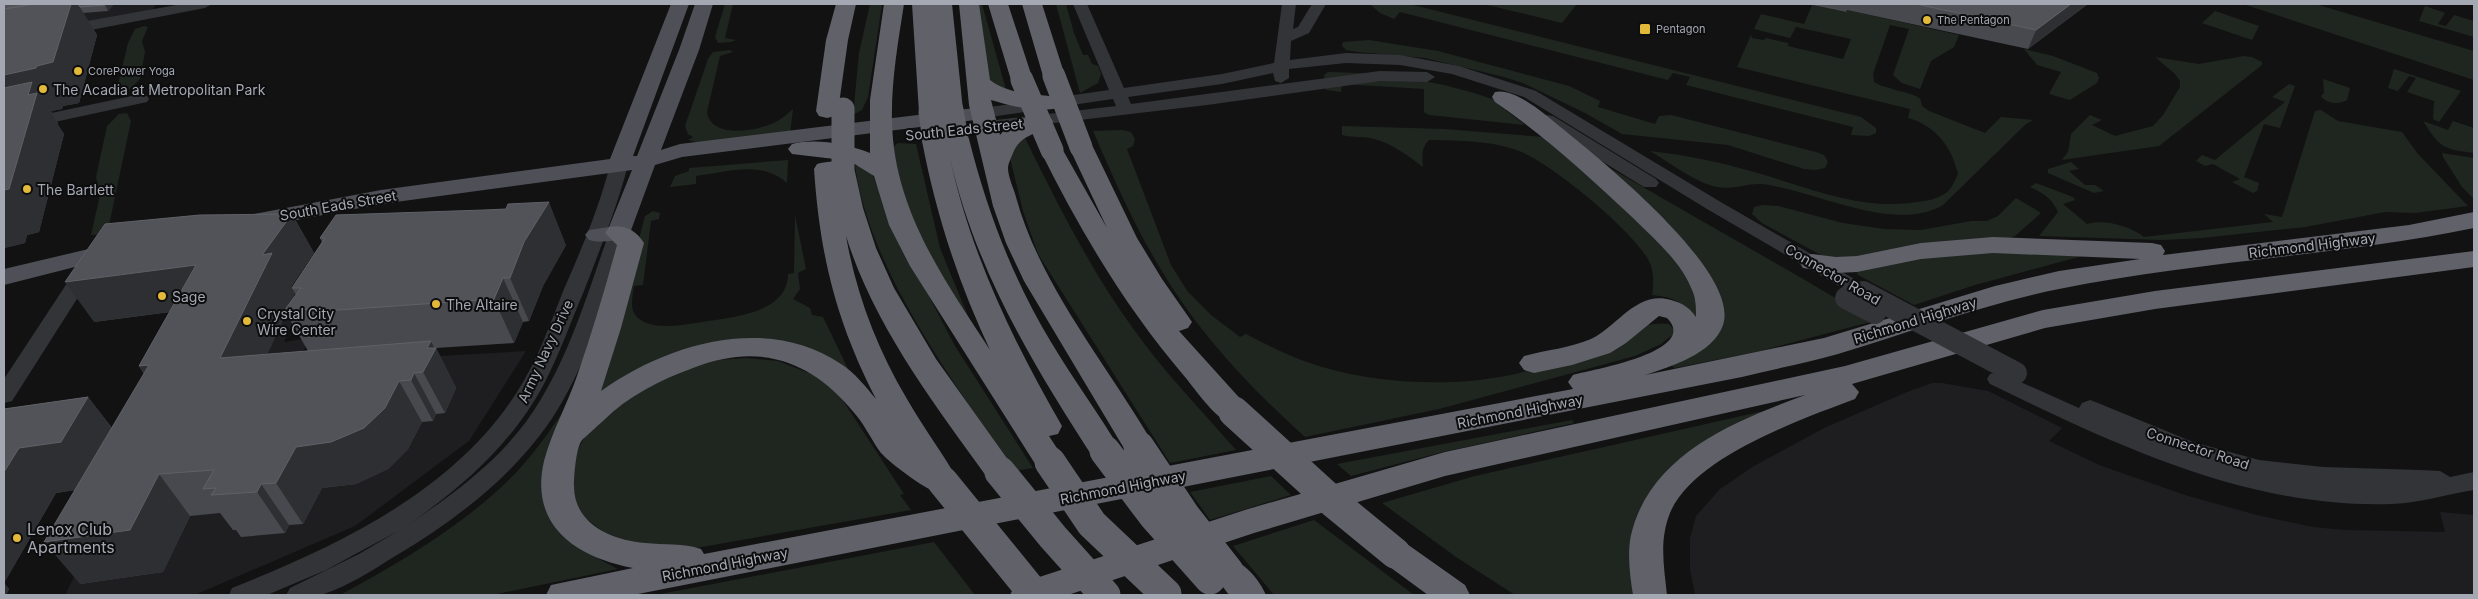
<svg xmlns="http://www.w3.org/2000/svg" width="2478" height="599" viewBox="0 0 2478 599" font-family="Inter,sans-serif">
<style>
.built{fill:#1e1e20}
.green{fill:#1f2620}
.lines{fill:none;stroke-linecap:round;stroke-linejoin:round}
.minor{fill:#333438;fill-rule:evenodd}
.major{fill:#4f5057;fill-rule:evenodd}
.highway{fill:#606169;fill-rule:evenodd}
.minor-bridge{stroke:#333438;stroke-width:22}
.highway-bridge-far1{stroke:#606169;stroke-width:23}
.highway-bridge{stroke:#606169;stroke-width:31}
.wall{fill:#48494e;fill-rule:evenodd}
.shaded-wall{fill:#2e2f32}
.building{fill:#525359;stroke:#5f6167}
.poi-dot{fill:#e3b93a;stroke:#0d0d0e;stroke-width:2}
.labels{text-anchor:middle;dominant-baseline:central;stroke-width:4;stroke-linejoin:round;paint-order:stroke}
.far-poi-label{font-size:11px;fill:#a4a8b3;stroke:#0d0d0e;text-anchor:start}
.poi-label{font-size:14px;fill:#a4a8b3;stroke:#0d0d0e;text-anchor:start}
.street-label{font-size:14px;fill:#a4a8b3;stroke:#0d0d0e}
.near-poi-label{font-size:16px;fill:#a4a8b3;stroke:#0d0d0e;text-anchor:start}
</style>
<rect width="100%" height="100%" fill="#121213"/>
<path class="built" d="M4,4H156L150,15L4,42Z
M295,293L305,295L284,342L309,338L298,364L526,351L469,441L355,526L197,594L65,595L185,356Z
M1932,383H1942L1988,391L2062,428L2049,441L2099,465L2188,496L2257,515L2313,527L2345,530L2445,532L2440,512L2474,515V595H1695L1690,569V538L1696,516L1720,489L1754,466L1824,428L1907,392Z"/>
<path class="green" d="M725,4H733L725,38L736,40L731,42L718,43L715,37Z
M870,4H882L868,97L862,110L853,115L859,53Z
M975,4H982L1007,93L988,83Z
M1056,4H1066L1074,33L1083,55H1088L1092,64L1098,66L1101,74L1098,83L1080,93Z
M1370,4H1409L1861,117L1876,128V133L1869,136L1851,135L1853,127L1686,85L1690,77L1673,73L1668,80L1400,12L1394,19L1380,13Z
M1483,4H1577L1562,23Z
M2243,4H2315L2474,51V80Z
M1812,5L1845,12L1847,10L1959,35L1954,47L1931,61L1920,89L1902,83L1893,75L1909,29L1890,25L1873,74L1874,82C1884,89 1916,93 1920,99C1921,100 1922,105 1922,106L1929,111L1985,133L2001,117L2033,120L2026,124L1943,205C1894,234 1814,190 1762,184C1747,183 1732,190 1717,187C1696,183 1669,162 1650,151C1685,155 1720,162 1754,172C1808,187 1859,211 1917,202C1927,201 1937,199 1946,193C1951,190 1955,180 1958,174C1952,147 1935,125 1908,118L1910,109L1737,67L1751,35L1752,38L1764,40L1766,38L1788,43V46L1843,59L1851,39L1796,27L1790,38L1754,29L1761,14L1804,24Z
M2425,6L2445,13L2438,24L2446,26L2454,15L2474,21V37L2419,21Z
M2215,11L2259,26L2252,40L2202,23Z
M144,26L148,27L142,41L145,52L140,79L127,92L119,93L117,88L128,43L135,29Z
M1369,40L1438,51L1569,86L1600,101L1598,107L1655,124L1659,116L1671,115L1816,152L1824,155L1828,162L1825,168L1816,170L1804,169L1728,145L1622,134L1585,113L1523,83L1504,77L1425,58L1358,52L1346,50L1342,46L1343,42Z
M2024,49L2053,56L2097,73L2099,78L2097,83L2070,100L2049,94L2061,72L2037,65Z
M730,50L733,52L720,56L707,112C711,138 753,132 771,124C780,121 787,114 793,109L790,134L701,143L688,140L693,137L688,134L685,126L708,59L713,52Z
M2244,56L2252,57L2262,62V65L2159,146L2062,160L2068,152L2071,134L2090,115L2102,120L2092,125L2115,136L2153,126L2163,115L2180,87V81L2175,74L2155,57L2199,64Z
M2394,69L2461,91L2439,122L2433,119L2434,101L2407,92L2416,78L2409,76L2398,91L2388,88Z
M1328,72C1387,73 1443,81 1498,101L1499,105L1525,125L1429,115L1424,112V89L1342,84L1341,92L1326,90L1324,75Z
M2323,79L2350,88L2347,100C2339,105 2326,104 2321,96L2324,93Z
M2289,84L2295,86L2280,128L2264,124L2244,177L2259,183L2257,191L2253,193L2232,182L2240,179L2213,164L2205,166L2196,161L2202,155L2215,160L2285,102L2272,97Z
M2321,110L2338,121L2402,132L2418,154L2468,206L2415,213L2385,212L2305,227L2202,238L2162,240L2039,236L2058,212C2052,198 2043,193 2030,187L2036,183L2073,197L2075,200L2063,204L2087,224C2104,219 2130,226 2144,237L2273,222L2264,214L2282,217L2315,111Z
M127,113L131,121L108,230L104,234L91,235L100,195L96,177L107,126L119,114Z
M2423,121L2448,130L2453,121L2474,128V153C2443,149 2440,148 2423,121Z
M1342,126L1444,129L1544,137L1580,164L1670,250L1700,299L1696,319C1682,302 1674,297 1652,295C1654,284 1654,270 1649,261C1633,230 1551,163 1519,151C1491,140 1459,141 1429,140C1421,148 1422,157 1423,167C1408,156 1392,143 1374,139C1364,136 1354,138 1342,135Z
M1122,130L1131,132L1135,139L1133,146L1127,149L1171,265L1188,292L1211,315L1240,337L1246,334C1265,344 1284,354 1304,361C1373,386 1467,390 1537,368C1572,357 1635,318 1669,324L1676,332L1661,344L1635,356L1439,409L1305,437C1250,388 1197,331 1160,268C1134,225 1113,177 1093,131Z
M1025,138C1057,203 1090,269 1132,327C1163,371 1201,410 1236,450L1170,463L1038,254L1023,211L1009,154L1014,145Z
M898,143L916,144L940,248L970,321L967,323L902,201L893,147Z
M2442,153L2474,158V199L2462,187L2443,157Z
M1594,159L1805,280L1874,321L1760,351L1675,368L1670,365L1721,313Z
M788,160L787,183C761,160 728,172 696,176V184L670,187L675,176L689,171V168Z
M2071,162L2079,169L2069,171L2085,185H2095L2104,191L2094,193L2048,173V169Z
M867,163L912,264L955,346L1033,468L1014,471C955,383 870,272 855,166Z
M2016,198L2041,213L2015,236L2007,239L1850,259L1830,260L1762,223L1752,214L1754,207L1762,205L1778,206L1843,223L1884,229L1921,230L1971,221H1987L1998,216Z
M653,211L660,213L659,219L651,221L643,285L634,286C633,295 630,305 634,313C646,334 689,324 708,321C735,317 788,312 788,274L794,273L795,215L806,269L798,273L800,289L793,299L810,308L812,315L823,317L849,371L756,342L598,396L645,216Z
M1985,251L2086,255L1975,285L1914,305L1858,275L1856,271L1892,261Z
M746,358L778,361L814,375L838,393L904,494L900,495L911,510L696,548L647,547L605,533L580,514L570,491L572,461L587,432L612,407L685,367L718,360Z
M572,399L553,524C572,545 593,556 618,569L492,595H340C400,563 477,517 522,466C541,445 556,421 572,399Z
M1777,408L1695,451L1634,587L1637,595H1515L1456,557L1382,503L1475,476Z
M1572,420L1574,423L1443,452L1351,476L1337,464Z
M1271,476L1291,495L1210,520L1190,492Z
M1314,520L1414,595H1274L1233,546Z
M934,542L975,595H655Z"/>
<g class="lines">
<path class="minor" d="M182,4H212L205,8L65,35L57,30L65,25Z
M1073,4H1087L1124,88L1222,74L1274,63L1282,4H1296L1293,29L1298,27L1312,4H1326L1309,33L1291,41L1290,60L1346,53L1400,55L1459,66L1536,91L1719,201L1870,288L1873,292L1870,296L1863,298L1856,296L1707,209L1524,97L1452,74L1400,65L1346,63L1289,69V78L1281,83L1275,81L1273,73L1222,84L1128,97L1131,104L1380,71L1427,72L1435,77L1427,82L1380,81L1207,105L987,131L981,130L979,126L981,122L987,121L1116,106L1113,99L983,118L977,117L975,113L977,109L983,108L1109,90Z
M141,94L147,96L149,99L147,102L4,133V123Z
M1547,115L1553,116L1656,179L1659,183L1656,187H1644L1541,124L1539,120L1541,116Z
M619,160L625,161L628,165C617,208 600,249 584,291C571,321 560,353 545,382C513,443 462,488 406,526C457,492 510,453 541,399C572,348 589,289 609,233L611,229H625L627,233C608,292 591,355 558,409C520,471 459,518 397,555C374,569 349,586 324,594C314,598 297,596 286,595L290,588L359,554L398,531L326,570L267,595H229L232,588C339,545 453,492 517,392C538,360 550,324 564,289C582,248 599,208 610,165L613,161Z
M86,263L93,265L96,269L12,401L4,403V379L79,265Z
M1998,372L2079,408L2082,403L2090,400L2098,403L2193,442L2259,460L2323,467L2420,470L2440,471L2450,477L2474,472V490C2447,494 2420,503 2392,504C2249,509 2116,445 1990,384L1987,379L1990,374Z"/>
<path class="major" d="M671,4H689L633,156H637L679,50L695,4H713L699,50L661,150L680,144L983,107L990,109L993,113L990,117L983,119L682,157L655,165L630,233L626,238C614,241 601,243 589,240L585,235L589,230L609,227L632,170L381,204L254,228L246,226L242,221L246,216L254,214L381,190L610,159Z
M114,243L122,245L126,250L122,255L4,285V269Z"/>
<path class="highway" d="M836,4H856L848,40L838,111L835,116L827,118L819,116L816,111L826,40Z
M884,4H904C898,43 891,82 892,122C894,210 944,279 990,350C958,282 936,214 922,141L926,136L934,134L942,136L946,141L949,134L957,132L965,134L969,139C987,211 1013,279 1051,342C1073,379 1099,414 1121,451L1116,459L1105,462L1094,459C1033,365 975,269 950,158C971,255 1013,341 1062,426L1058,434L1049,436L1066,462L1061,470L1050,474L1039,470L910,266L889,225L874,176L853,163L863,208L876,248L894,288L936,359L1011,464L1016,472L1011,480L1000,484L989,480C935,405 874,326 846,236C856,293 877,349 907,399C923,427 944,455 959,482L954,490C951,491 947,494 943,494C930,494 890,463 881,453C872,441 866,427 856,415C812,360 760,342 693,368C660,380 628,396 603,421C596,427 590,433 583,439C576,445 574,476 574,486C574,524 611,540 645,543C664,545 683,543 701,549L704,554L1573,389L1568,382L1573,375C1590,370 1701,352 1667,318L1659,316L1626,343L1610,353L1572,365L1534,373L1524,370L1519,363L1524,356C1546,350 1570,348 1591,339C1618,326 1637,290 1671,300C1682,303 1689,307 1696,317C1696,308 1696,298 1692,290C1681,261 1653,238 1632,217C1588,176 1545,136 1495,102L1492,97L1495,92C1515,87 1547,116 1563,129C1601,160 1741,272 1723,325C1714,353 1670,367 1645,375L1824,338L1995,286L2059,271L2140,259L1993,253L1921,259L1857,272L1836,273L1803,268L1799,262L1803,256L1812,254L1836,257L1857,256L1921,243L1993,237L2152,243L2161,245L2165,251L2163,255L2409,225L2474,212V228C2337,256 2196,261 2059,289C1983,304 1911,332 1838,354C1806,363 1774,369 1742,377L633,595H546L551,585L633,568C576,557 529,526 544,461C552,431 567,405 577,376C592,333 605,289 617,245L605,233L609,227C624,224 636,230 644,243L621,328L601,391C668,343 767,314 841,364C855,373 866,387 876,399C836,321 820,256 814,169L817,164C827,161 833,162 843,160L792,154L788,149L792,144C816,138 847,144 870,153V100Z
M912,4H952L963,110L960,115L952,117L944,115L941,111L938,117L930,119L922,117L919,112Z
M959,4H979L990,80C1011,96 1034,92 1058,98L1061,103L1058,108C1037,113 1011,106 991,100L1000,135C1010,122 1033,112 1049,116L1053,121C1042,136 1022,131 1013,153C1011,158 1008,164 1008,168C1008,177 1014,189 1016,197C1040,286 1109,367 1155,447L1150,455L1139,458L1128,455L1024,281L1006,243L993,206L969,105Z
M988,4H1008L1033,80L1030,85L1022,87L1014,85L1011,80Z
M1022,4H1042L1065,76L1062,81L1054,83L1046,81L1043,76Z
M1081,140L1089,142L1093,147L1137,238L1162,279L1192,322L1188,328L1179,331L1245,404L1249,412L1245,420C1237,422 1230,424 1223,419C1210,411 1195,389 1185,377C1126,308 1080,231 1040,150L1044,145L1052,143L1060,145L1107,228L1069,147L1073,142Z
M2474,251V267L2155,309L2045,328L1852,384L1859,392L1855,399C1802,419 1693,457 1670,513C1659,540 1664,567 1667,595H1633C1630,576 1627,554 1631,535C1650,454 1735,421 1805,395L1445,476L1254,533L1068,595H1010L1015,585L1027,581L1248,509L1445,452L1845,366L2043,310L2155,291Z
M1395,540L1407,544L1465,585L1470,595H1428L1383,562L1378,553L1383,544Z
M1228,557C1245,563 1259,579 1266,595H1229L1211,571L1216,561Z"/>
<path class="minor-bridge" d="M1863,292L2016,373
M1846,298L1875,313"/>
<path class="highway-bridge-far1" d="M1054,76L1081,147
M1022,80L1052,150
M843,109V167
M952,110L957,139
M930,112L934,141"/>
<path class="highway-bridge" d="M1234,412L1334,503L1395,553
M1139,447L1185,516L1228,571
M1105,451L1154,516L1210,579
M1050,462L1092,524L1166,594
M1000,472L1053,537L1105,595
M943,482L1035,595"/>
</g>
<path class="wall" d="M4,4H114L108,11L83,13L97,35L79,103L63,106L62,109L51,111L58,123V125L64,134L39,232L27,235L25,243L4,248Z
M1808,4H2088L2028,49L1847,10L1846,12Z
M292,214L314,253L291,287L295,293L291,302L296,295L292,288L322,242L320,238L566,245L543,286L529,321L523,322L514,343L436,348L456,388L445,413L436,414L433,421L422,422L408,449L388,469L356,484L322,488L303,524L289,525L285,533L241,537L236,530H233L220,513L190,516L163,572L80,584L75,490L56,493L4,583L9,589L6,595H4V409L88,397L112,428L144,374L139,366L170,312L94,322ZM286,313L308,351L267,354L271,346Z"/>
<path class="shaded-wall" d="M71,4H78L97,35L79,103L63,106L62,109L51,111L58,123V125L64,134L39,232L27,235L25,243L4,248V75L37,66Z
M106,4H114L108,11L105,5Z
M2071,4H2088L2028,49L2036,30Z
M549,202L566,245L543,286L529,321L510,278L524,242Z
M292,214L314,253L291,287L295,293L287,311H284L286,313L247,399L220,358L262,255Z
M196,265L221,305L94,322L65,282Z
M503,278L523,322L514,343L494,299Z
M431,341L435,349L436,348L456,388L445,413L423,372L427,348Z
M149,365L168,407L139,366Z
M414,373L436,414L433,421L411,380Z
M399,381L422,422L408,449L388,469L356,484L322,488L303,524L276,483L296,447Z
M88,397L122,442L97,487L56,493L4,583L9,589L6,595H4V472L19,448Z
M159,474L190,516L163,572L80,584L44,542Z
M261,484L289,525L285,533L257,492Z"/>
<path class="building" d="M4,4H34L4,9Z
M34,4H71L53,62L37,66L36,68L4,75V9Z
M78,4H106L105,5L80,7Z
M1916,4H2071L2036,30Z
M32,82L28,95L37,93L9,189L4,190V88Z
M549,202L524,242L510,278H503L494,299L310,312L312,309L284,311L301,288H292L325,238H320L336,215L484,210L506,209L508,204Z
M292,214L262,255L272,253L220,358L431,341L427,348H436L423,372L414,373L411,380L399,381L385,408L364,428L331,442L296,447L276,483L261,484L257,492L211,495L216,488L203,489L214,470L159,474L130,530L44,542L149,365L139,366L196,265L65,282L105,224L200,215Z
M88,397L61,442L19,448L4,472V409Z"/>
<g class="poi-dot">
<circle cx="1927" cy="20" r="5"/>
<rect x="1639" y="23" width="12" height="12" rx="2.5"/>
<circle cx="78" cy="71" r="5"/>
<circle cx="43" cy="89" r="5"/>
<circle cx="27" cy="189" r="5"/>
<circle cx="162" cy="296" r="5"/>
<circle cx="436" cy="304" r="5"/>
<circle cx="247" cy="321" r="5"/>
<circle cx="17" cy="538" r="5"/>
</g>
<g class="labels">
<g class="far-poi-label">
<text x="1937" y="20">The Pentagon</text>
<text x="1656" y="29">Pentagon</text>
<text x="88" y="71">CorePower Yoga</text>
</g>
<g class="poi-label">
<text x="53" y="89">The Acadia at Metropolitan Park</text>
<text x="37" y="189">The Bartlett</text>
<text x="172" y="296">Sage</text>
<text x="446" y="304">The Altaire</text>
<text x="257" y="313">Crystal City<tspan x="257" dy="16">Wire Center</tspan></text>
</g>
<g class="street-label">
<text transform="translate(964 129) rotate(-6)">South Eads Street</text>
<text transform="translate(338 205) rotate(-10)">South Eads Street</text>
<text transform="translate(2312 245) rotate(-7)">Richmond Highway</text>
<text transform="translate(1833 274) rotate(30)">Connector Road</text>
<text transform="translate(1915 320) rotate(-17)">Richmond Highway</text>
<text transform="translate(545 351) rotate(-65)">Army Navy Drive</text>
<text transform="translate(1520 411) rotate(-11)">Richmond Highway</text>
<text transform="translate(2198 448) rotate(18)">Connector Road</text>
<text transform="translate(1123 487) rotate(-11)">Richmond Highway</text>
<text transform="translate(725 564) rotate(-11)">Richmond Highway</text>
</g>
<g class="near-poi-label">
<text x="27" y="529">Lenox Club<tspan x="27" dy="18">Apartments</tspan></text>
</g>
</g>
<rect width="2478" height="599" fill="none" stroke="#a4a8b3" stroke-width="10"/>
</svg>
